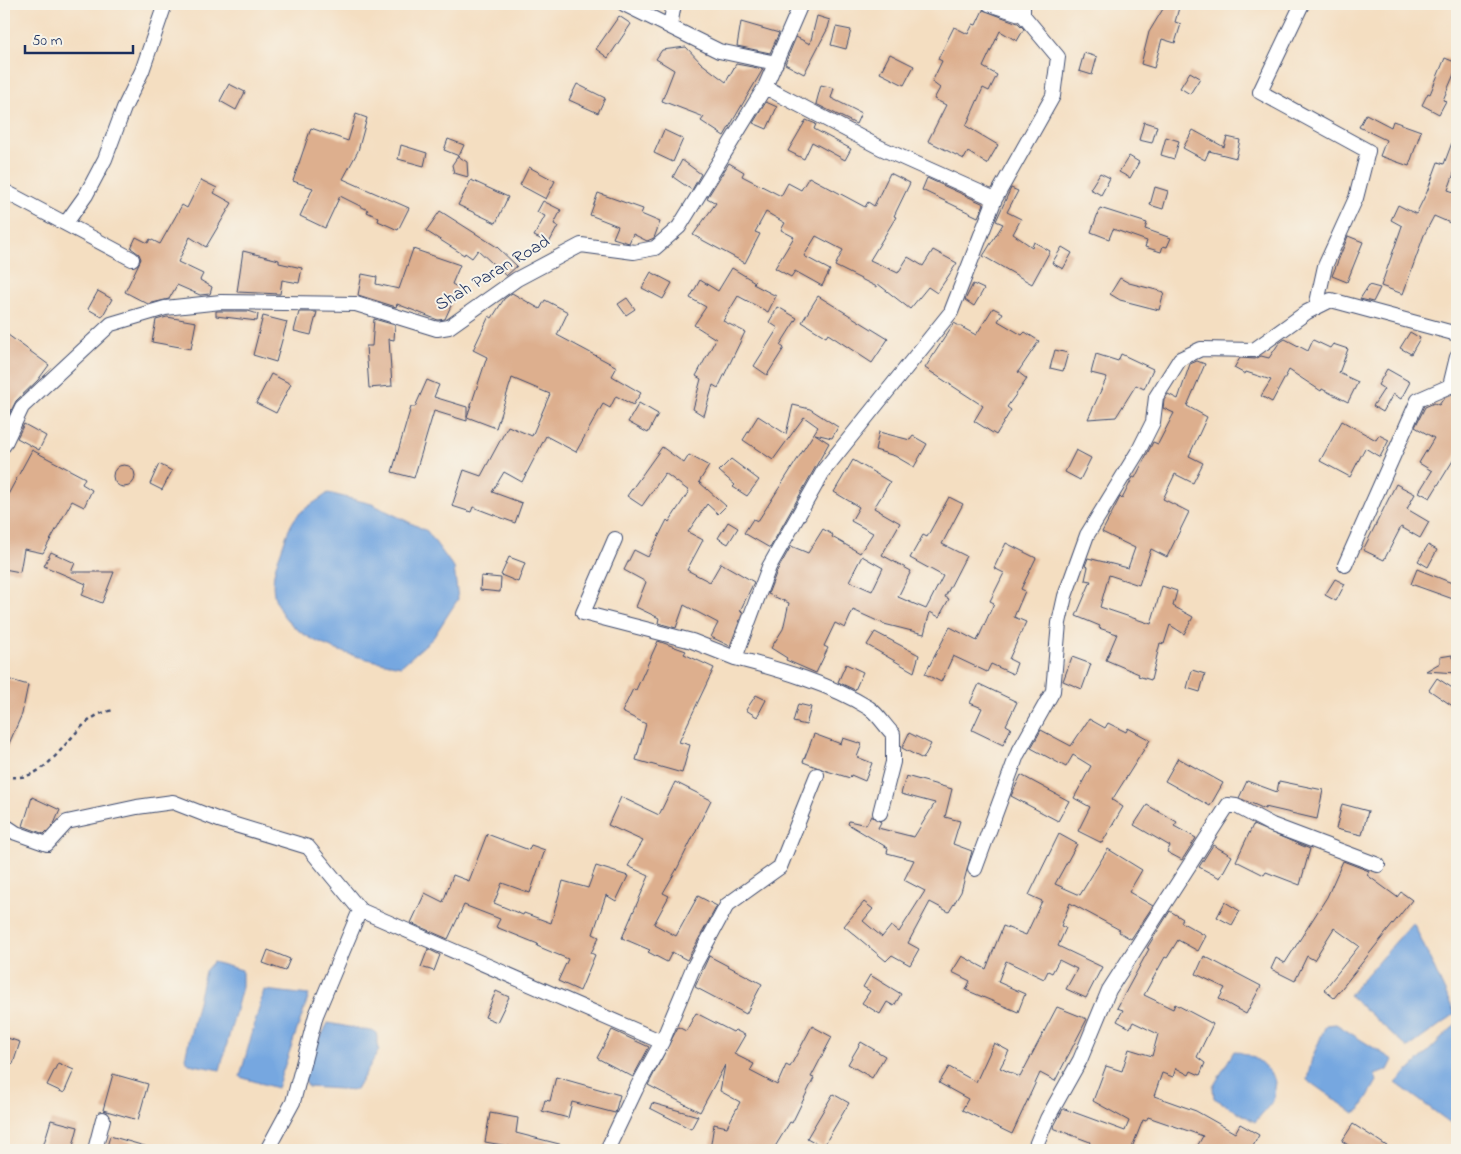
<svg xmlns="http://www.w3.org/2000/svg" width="1461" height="1154" viewBox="0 0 1461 1154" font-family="'Indie Flower',sans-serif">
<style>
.water{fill:#76a7e0;stroke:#486b9f}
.building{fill:#ddaf8e;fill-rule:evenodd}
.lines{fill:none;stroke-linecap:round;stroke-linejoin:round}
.minor-casing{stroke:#3c496d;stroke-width:16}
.path{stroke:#3c496d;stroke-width:2.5;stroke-dasharray:4 4;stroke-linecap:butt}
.minor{stroke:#fff;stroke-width:14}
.labels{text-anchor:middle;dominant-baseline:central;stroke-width:4;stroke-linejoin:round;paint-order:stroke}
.street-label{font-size:18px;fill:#1b2f5e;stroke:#f7f3e8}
</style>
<rect width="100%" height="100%" fill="#f7f3e8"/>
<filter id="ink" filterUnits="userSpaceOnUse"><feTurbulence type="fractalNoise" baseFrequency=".02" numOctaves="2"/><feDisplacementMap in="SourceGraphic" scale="10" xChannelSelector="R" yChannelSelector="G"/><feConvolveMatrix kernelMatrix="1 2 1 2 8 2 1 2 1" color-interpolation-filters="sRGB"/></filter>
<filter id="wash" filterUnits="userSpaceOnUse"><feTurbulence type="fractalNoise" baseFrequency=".0096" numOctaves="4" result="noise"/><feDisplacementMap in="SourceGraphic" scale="20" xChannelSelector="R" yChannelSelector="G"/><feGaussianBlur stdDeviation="1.12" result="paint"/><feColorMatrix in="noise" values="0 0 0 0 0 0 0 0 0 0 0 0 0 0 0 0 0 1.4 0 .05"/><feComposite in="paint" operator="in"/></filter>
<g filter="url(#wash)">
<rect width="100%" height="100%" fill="#f4dec1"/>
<path class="water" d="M328,493L372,504L427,531L454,568L458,599L433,638L401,666C346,656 246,634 280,554C284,543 289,525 297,516C305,507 318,501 328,493Z
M1413,922L1455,1014L1408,1048L1349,995Z
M213,962L242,970V987L220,1070L189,1064L185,1058L205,971Z
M264,990L309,995L277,1088L240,1077Z
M328,1023L376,1032L379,1050L356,1090L308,1087L302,1074Z
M1336,1024L1393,1060L1388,1070L1375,1075L1377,1081L1360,1110L1354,1113L1307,1080L1312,1058L1326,1025Z
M1456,1024L1457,1026L1456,1127L1396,1083Z
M1234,1051C1257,1056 1264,1063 1276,1082L1273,1101L1255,1122L1214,1098L1213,1087Z"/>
<g id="blocks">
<path class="building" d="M1166,4H1180L1175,22L1181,24L1175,43L1162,39L1154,68L1141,64L1149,32Z
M983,10L1018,23L1024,29L1017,41L1000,31L983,67L997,75L989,91L983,88L966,126L998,145L987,164L968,152L964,159L928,141L946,105L934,99L940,88L932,82L942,61L938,59L954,27L968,34L973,24L976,25Z
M619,16L631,24L608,58L596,49Z
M817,16L830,20L828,28L804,74L785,64L796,37L810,44Z
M741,22L779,33L770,53L737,46Z
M836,27L851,30L846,49L831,45Z
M686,47L701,63L726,82L736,64L763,69L724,136L701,121L704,117L662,101L674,70L656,59L662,50Z
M1084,53L1097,57L1092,75L1079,71Z
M890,54L914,66L904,85L880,73Z
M1445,58L1457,63V67L1443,100L1446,101L1439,114L1422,105L1428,93L1430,94Z
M1190,72L1200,78L1190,94L1180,88Z
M229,84L245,92L236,110L220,101Z
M577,84L605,98L598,113L569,100Z
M821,85L834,88L831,98L861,113L856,124L816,104Z
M766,102L777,107L767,129L753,123Z
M356,114L367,118L358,151L343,179L409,208L398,230L378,221L379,218L367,212L368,210L340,196L325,228L300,216L313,188L293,181L311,128L348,141Z
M1366,114L1391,127L1393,121L1421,131L1409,166L1380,156L1386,140L1359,127Z
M806,120L816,124L814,129L851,149L845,160L812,142L804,159L788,151Z
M1144,122L1157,126L1152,143L1139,140Z
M664,130L683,139L673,162L654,153Z
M1193,130L1224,147L1227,137L1240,140L1236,158L1209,151L1205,160L1183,148Z
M1456,132L1457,165L1448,190L1457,193V226L1434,216L1424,235L1403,294L1381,286L1402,226L1391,220L1398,205L1416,214L1427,192L1438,162L1444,164Z
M1166,137L1179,141L1174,159L1161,155Z
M448,139L464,145L459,156L444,150Z
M401,145L427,153L424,166L398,159Z
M458,156L467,162L468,177L454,173L452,165Z
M1129,156L1139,162L1130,178L1119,172Z
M682,160L701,174L692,190L673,177Z
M729,163L744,172L742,176L781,196L788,183L801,190L809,177L865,207L868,202L874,206L890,173L910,183L894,216L896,217L870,260L898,273L908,257L923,266L933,250L957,263L937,293L928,287L910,309L878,284L877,287L835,266L843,250L816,236L804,256L830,270L822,286L795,271L791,277L775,268L794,237L781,230L785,223L766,212L755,232L760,234L745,263L693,235L716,203L707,198Z
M529,167L555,181L546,199L520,185Z
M1100,173L1110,178L1101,195L1090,189Z
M927,178L984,204L978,217L922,190Z
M201,180L217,188L214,193L232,203L206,247L190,237L178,262L203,274L200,280L212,287L210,294L200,295L177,285L169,299L148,304L125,292L141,259L139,254L131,248L136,237L148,243L150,239L160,244L182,205L187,208Z
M471,180L508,197L496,223L458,205Z
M1155,187L1168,191L1163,209L1150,205Z
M1011,188L1018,191L1007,212L1021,219L1013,234L1032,247L1034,242L1050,251L1032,284L983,256L1003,224L996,221Z
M598,193L643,209L641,214L660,222L654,238L647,241L633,234L629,243L613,238L618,226L590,215Z
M543,201L561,210L554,224L558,226L549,243L534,236L545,216L537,212Z
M1100,208L1147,223L1145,229L1171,238L1167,247L1163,246L1161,252L1145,247L1147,241L1113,229L1109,239L1091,232Z
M440,211L497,247L517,266L506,276L478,250L472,258L465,253L464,255L426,231Z
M1348,236L1363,242L1347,282L1332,276Z
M1062,247L1072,253L1063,269L1052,263Z
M413,249L460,265L452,284L459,288L445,319L438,320L397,304L396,307L358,295L362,274L377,277L376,284L399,289Z
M243,251L279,260V263L302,268L299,283L282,280L280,294L237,292Z
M732,268L755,282L753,284L776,296L768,312L738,296L723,321L745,332L718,388L713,385L704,416L693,409L701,379L696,376L716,339L694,325L706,307L690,298L700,280L718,291Z
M651,272L672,283L663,299L642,288Z
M1120,278L1129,283L1164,292L1159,310L1120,300L1110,294Z
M973,284L984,289L974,306L965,300Z
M1369,285L1380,288L1373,302L1360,299Z
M98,291L112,299L102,317L88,309Z
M512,293L540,309L545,300L568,312L557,335L617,367L612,376L641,393L633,405L616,396L610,408L603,404L576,452L546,436L522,482L504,472L492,492L522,503L515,523L473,507L471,512L452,506L464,470L481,476L508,426L532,436L550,394L512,378L496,428L467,417V421L434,411L414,478L392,472L411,407H415L427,380L439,385L434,397L467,407V417L487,357L473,350L489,316L492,318L504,299Z
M818,296L888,339L872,363L828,334L826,337L802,322Z
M627,298L635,309L626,315L618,304Z
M778,307L797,318L780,345L784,348L767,375L754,366L778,328L769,322Z
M993,308L1003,313L998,321L1022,335L1025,332L1039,341L1018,372L1027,379L1007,407L1011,410L996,435L974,421L983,406L925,368L954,323L976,335Z
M216,311H248L258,314L257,321L216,316Z
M299,312H317L311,335L294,331Z
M263,316L287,322L276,362L253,355Z
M167,317L196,322L191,349L152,342L156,320Z
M374,319L395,325L394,340L389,339L392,386L369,388L366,346H372Z
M4,332L49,365L38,380L16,401L4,425Z
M1410,332L1420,338L1411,354L1400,348Z
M1285,339L1308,351L1313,340L1330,348L1333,344L1348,349L1339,373L1358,382L1348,402L1322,389L1321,391L1289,370L1272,402L1261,396L1271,380L1246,372L1245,374L1234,368L1240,358L1255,359L1261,356L1269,358L1279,343Z
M1055,350L1068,353L1063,371L1050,368Z
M1096,354L1118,361L1121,354L1153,369L1144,389L1136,385L1116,417L1088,419L1107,377L1091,373Z
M1197,361L1205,364L1187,406L1207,417L1189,456L1203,463L1193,483L1175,474L1163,499L1189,512L1167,557L1151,549L1139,585L1109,575L1100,607L1151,624L1162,586L1177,591L1173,606L1193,617L1184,634L1170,625L1164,644L1160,643L1151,680L1138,676L1139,674L1106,660L1117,634L1099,628L1100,626L1076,616L1091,581L1085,580L1088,567L1085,566L1088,558L1128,568L1135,548L1102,532L1115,507L1120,497L1122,499L1133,477L1135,478L1153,442L1158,444L1174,413L1163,408L1164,400L1168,394L1178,399L1190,364Z
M1387,369L1410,382L1401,399L1393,394L1383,412L1373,406L1384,389L1378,385Z
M271,374L291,384L276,413L256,403Z
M1454,394L1457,395V454L1430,498L1419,492L1432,471L1419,463L1434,438L1415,427L1425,407L1434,403L1439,405L1444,398Z
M639,403L658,414L648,433L628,422Z
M793,405L810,409L838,427L832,438L815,434L829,443L770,548L744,533L753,519L758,521L818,427L804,417L773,460L743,440L758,416L786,434Z
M1342,421L1376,440L1379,435L1389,440L1380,457L1365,448L1350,477L1320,461Z
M24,424L46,436L39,450L17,438Z
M879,432L910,440L913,436L927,444L914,467L895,456L875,450Z
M662,447L684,463L689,455L709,466L699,482L726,506L718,514L707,504L688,532L703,540L687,570L710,582L721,563L754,582L740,611L743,612L730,646L711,637L718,623L684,605L676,628L658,623L659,618L636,607L646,582L624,570L634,550L648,557L667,520L669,522L689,491L665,473L642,506L627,496Z
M32,450L85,478L82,484L92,490L84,507L72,501L43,553L24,549L20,572L4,569V502Z
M1076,450L1091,458L1080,480L1065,472Z
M731,459L759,480L747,496L733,487L735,485L719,471Z
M853,460L890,482L874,508L900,523L882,555L911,571L898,597L926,609L943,576L910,558L923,535L927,537L949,497L963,504L942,544L966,556L945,597L949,599L939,617L930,612L924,634L884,624L853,610L845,628L835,623L824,646L828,648L816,673L786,660L787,658L771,648L783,629L789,603L768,594L777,571L791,546L808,553L823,529L833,535L832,537L860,553L873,533L851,521L859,507L834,492ZM862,556L883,568L872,591L849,581Z
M159,464L172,471L162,490L150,484Z
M113 476a11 11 0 1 1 22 0a11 11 0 1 1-22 0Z
M1396,484L1415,494L1407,509L1429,522L1420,538L1401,527L1384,560L1363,550Z
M728,522L738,528L728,544L718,538Z
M1006,543L1036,558L1021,589L1025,591L1014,617L1026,622L1009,659L1017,663L1013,674L991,664L987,672L953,656L941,682L925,674L950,627L977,641L994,603L990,601L1004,573L994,568Z
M1428,545L1437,550L1428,567L1418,561Z
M51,552L75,563L71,572H114L102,603L82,595L86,584L44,566Z
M509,557L525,563L518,582L501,575Z
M1417,569L1457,585L1453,599L1411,584Z
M481,576L501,578L500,592L480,590Z
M1335,579L1345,584L1336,601L1325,595Z
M875,632L919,655L914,672L867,645Z
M658,641L686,651L684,654L714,668L679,742L690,745L682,773L636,760L646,724L622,712L633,689L636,690Z
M1452,655V658H1457V673L1426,671L1440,663V657Z
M1072,657L1091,664L1082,689L1063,681Z
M846,664L863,672L855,690L838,682Z
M1192,670L1205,674L1200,692L1187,688Z
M4,678L28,685L22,714L4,755Z
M1437,678L1457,691V709L1429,690Z
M979,684L1017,702L1006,725L1011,728L1003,745L972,730L982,708L970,703Z
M756,695L766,700L757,717L746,710Z
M798,704L811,707L806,725L793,722Z
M1089,719L1105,728L1108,723L1126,732L1128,728L1150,740L1112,800L1123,807L1102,843L1078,831L1090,807L1074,798L1091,766L1073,755L1066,767L1031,748L1041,730L1071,746Z
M909,733L931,744L923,759L902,748Z
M814,734L841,744L843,738L862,744L857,757L872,763L865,781L851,775L850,778L827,771L803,762Z
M1178,758L1223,783L1210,806L1165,781Z
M1021,775L1069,801L1058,821L1011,796Z
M906,776L952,789L945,817L960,821L953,844L972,851L961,892L949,912L930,902L908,943L919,949L910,965L892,955L886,961L844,926L864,902L873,909L863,921L882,937L891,926L899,932L925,891L904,880L914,860L887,853L888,848L848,824L849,821L866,825L871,816L881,822L878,828L914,837L935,803L901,794Z
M1247,781L1277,792L1279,781L1323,790L1317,819L1265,807V809L1239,798Z
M675,782L711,800L678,867L663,893L669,896L654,924L676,936L698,896L717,906L687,960L672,952L667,962L648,952L650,950L622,938L649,876L628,866L643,841L608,825L621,797L659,815Z
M32,797L60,810L54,824L44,834L23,826Z
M1342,804L1368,811L1362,835L1336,829Z
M1147,805L1177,822L1174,826L1196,838L1182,860L1167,852L1170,846L1134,825Z
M1253,825L1310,849L1300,885L1266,872L1264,875L1236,861Z
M487,834L529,850L531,845L545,850L530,893L502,883L494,903L523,915L524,913L551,923L563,881L588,888L596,866L628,876L616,901L606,895L593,934L599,937L591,953L595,955L580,991L558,981L568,959L537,946L538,944L496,927L500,919L464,905L448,939L411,923L425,893L443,902L453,875L469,881Z
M1059,834L1077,844L1055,884L1080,895L1108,849L1142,870L1129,892L1153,906L1131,939L1119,932L1120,930L1070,903L1061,926L1066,928L1058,946L1102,967L1086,998L1066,989L1077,969L1059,960L1052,973L1048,971L1044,979L1006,961L998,982L1025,994L1018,1012L966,990L970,981L952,972L962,956L986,969L1003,926L1026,935L1042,901L1029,895Z
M1213,845L1232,856L1220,878L1199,867Z
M1343,861L1369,871L1367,875L1397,897L1401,892L1412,900L1334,998L1324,990L1359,946L1334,928L1314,960L1307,956L1295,981L1271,969L1276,958L1285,963L1327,897Z
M1225,902L1240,911L1232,925L1217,917Z
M1170,911L1183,919L1181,922L1206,936L1198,951L1178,940L1167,958L1165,957L1144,995L1173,1009L1175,1004L1213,1024L1197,1057L1205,1063L1200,1075L1191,1071L1189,1075L1176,1068L1173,1077L1162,1073L1154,1096L1196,1111L1235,1133L1240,1124L1259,1135L1251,1150H1195L1203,1136L1148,1117L1146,1121L1143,1120L1131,1150H1095L1088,1147L1090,1142L1053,1128L1063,1109H1065L1125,1131L1129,1121L1093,1101L1106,1066L1122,1071L1129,1049L1152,1056L1158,1034L1133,1022L1130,1028L1117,1021L1123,1010L1117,1008L1149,949L1147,948Z
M428,949L440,955L434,971L421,967Z
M268,950L290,959L285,971L263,963Z
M709,956L762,984L746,1014L695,987Z
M1204,956L1261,986L1246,1014L1219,999L1225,988L1196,974Z
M870,975L901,994L894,1006L887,1002L880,1014L862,1003L870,991L863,987Z
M496,991L509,997L497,1022L485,1017Z
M1057,1007L1087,1019L1055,1081L1040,1073L1012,1134L962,1110L968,1099L939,1083L949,1067L976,1082L994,1043L1009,1051L1000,1068L1020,1077Z
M696,1013L733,1032L735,1030L745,1035L734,1054L754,1064L750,1071L777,1085L786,1065L790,1067L812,1026L832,1037L811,1077L814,1078L792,1123L790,1122L773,1150H710L714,1124L727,1127L740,1102L720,1091L725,1065L700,1112L648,1085L678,1027L686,1031Z
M612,1030L649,1047L633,1077L597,1058Z
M4,1037L20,1042L13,1064L4,1061Z
M861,1042L885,1056L872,1078L848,1064Z
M58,1063L74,1070L64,1093L47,1085Z
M113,1074L148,1084L138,1120L103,1110Z
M556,1077L620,1095L615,1113L572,1102L568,1118L542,1111L545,1100L550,1101Z
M833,1094L849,1103L823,1147L807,1138Z
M652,1103L698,1116L691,1129L650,1108Z
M490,1113L518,1118L516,1133L567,1146L566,1150H518L519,1148L485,1142Z
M51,1120L78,1127L72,1150H42Z
M1353,1124L1393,1150H1356L1342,1141Z
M110,1136L148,1147V1150H106Z"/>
</g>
</g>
<g filter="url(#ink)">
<use href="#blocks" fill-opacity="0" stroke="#3c496d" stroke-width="1"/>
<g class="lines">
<g class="minor-casing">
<path id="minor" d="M624,4L719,51L776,63
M989,4L1023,15
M1302,4L1260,92L1368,151L1356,198L1325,266L1316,307
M670,26L674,4
M4,191L132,259
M995,199L1053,96L1058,57L1023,15V4
M66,223L86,195L105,159L124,108L142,71L165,4
M4,445L22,407L111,324L165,308L221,302L356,304L437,329L449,327L517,279L581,245L634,252L655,248L679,227L765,87L801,4
M615,539L583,613L692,641L735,658L769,567L824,470L951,312L995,199L881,148L765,87
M1345,565L1418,400L1450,386L1457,357
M735,658C778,669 831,684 869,708C878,714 885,726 893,734V762L880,813
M4,825L16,833L47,844L67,822L137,807L173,802L219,820L308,847L360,910
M975,869L1017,755L1053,691L1059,623L1065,596L1087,535L1139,450L1153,422L1156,397L1180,359L1201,349L1254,350L1307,312L1331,300L1457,334
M95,1150L103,1119
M267,1150L293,1102L316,1015L360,910L662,1042
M607,1150L636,1089L662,1042L693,968L727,905L780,867L817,775
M1034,1150L1047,1119L1080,1060L1109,990L1228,805L1236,806L1272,825L1378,865"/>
</g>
<path class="path" d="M4,776C57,788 68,714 115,710"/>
<use href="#minor" class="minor"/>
</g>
</g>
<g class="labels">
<g class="street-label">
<text transform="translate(493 274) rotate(-31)">Shah Paran Road</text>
</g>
</g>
<rect width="1461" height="1154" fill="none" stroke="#f7f3e8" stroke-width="20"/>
<path d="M25 45v8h108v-8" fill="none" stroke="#1b2f5e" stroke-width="2.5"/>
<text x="32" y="45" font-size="15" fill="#1b2f5e" stroke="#f7f3e8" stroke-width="4" paint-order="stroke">50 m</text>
</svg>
